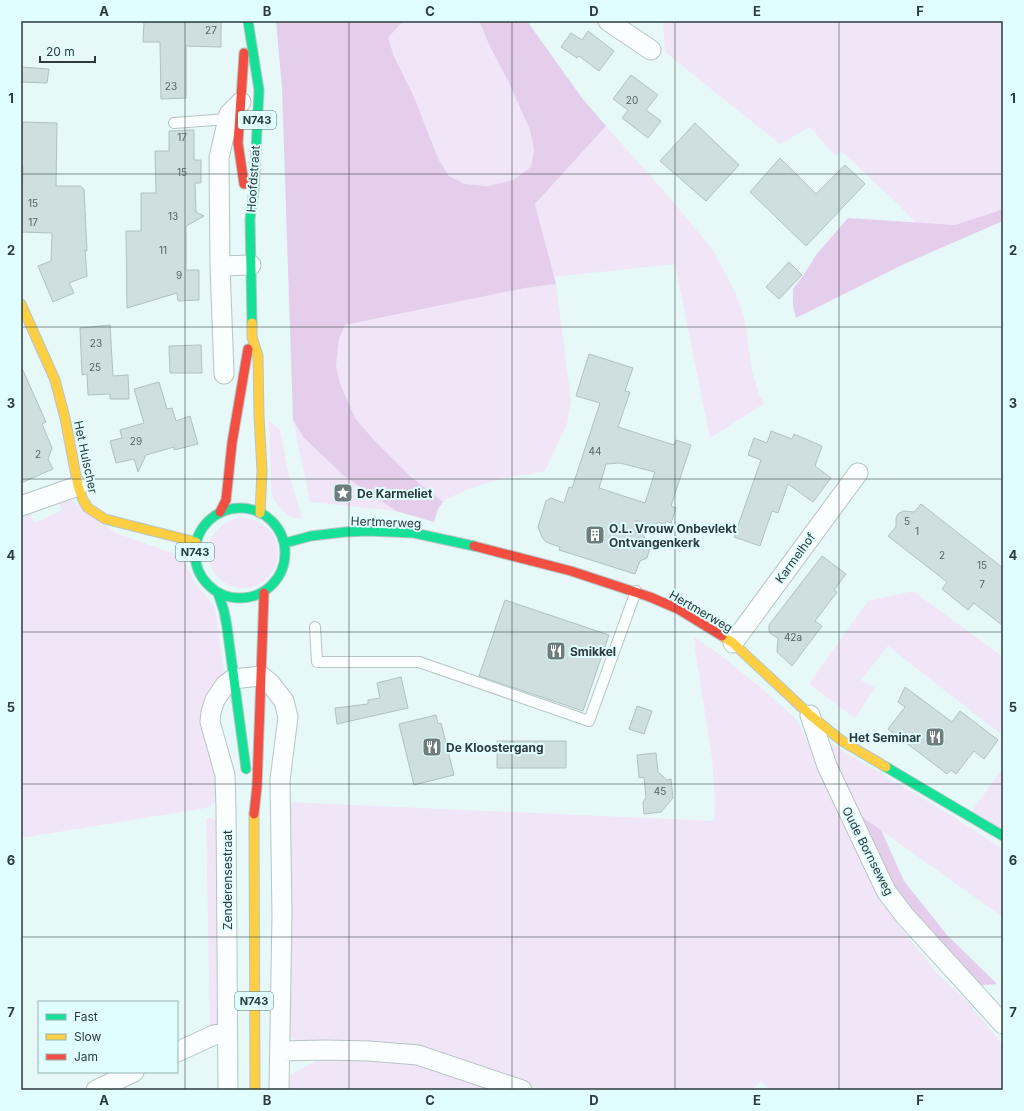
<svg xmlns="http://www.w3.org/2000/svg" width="1024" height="1111" viewBox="0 0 1024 1111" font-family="Inter,sans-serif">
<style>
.green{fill:#f1e6f8}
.forest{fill:#e5ceec}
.building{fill:#cfdedf;stroke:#b2c0c1;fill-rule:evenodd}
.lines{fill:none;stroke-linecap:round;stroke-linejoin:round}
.lane-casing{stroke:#b6c4c5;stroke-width:12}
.street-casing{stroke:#b6c4c5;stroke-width:21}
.fast-casing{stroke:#b6c4c5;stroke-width:11}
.slow-casing{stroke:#b6c4c5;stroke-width:11}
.jam-casing{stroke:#b6c4c5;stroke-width:11}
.lane{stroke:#fbfefe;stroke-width:10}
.street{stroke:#fbfefe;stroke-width:19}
.fast{stroke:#16e098;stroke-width:9}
.slow{stroke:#ffcf43;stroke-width:9}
.jam{stroke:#f24e42;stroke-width:9}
.grid{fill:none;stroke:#2b3a3a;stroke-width:1;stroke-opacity:0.55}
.labels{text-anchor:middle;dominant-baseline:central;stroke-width:4;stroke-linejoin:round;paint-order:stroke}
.number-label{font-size:10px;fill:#546363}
.shield{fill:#e0feff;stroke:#617575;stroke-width:1}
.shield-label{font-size:11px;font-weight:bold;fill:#2b3a3a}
.street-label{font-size:12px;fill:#2b3a3a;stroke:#e0feff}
.poi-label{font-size:12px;font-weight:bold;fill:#2b3a3a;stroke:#e0feff;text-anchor:start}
.neatline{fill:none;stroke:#2b3a3a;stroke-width:1.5}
.grid-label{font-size:13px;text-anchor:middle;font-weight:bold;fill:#2b3a3a}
</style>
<rect width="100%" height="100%" fill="#e7f8f8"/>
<path class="green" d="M403,21H478L482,27L489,46L509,83L530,130L534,150L531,167C525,171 519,177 513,180C498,187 462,189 449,175C438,164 435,145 428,131C415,100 399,70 388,38Z
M663,21H1003V208L995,212L955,225L916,223L898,204L842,152L835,156L810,127L780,144L665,52Z
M606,126L669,197L713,250L735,292L745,320L752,371L760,397L765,403L710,438L675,264L554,277L535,204Z
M556,284L571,400L567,424L545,471L530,474L503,478L469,489L446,499L443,502L410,476L373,439L355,418L341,386L336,366L339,339L345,325L525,288Z
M293,420L304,438L344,476L396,511L310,502Z
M269,421L280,430L288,471L303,520L288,516L281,508L273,498L271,487Z
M66,496L116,533L172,553L181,559L187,566L195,583L215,607L224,670L219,684L220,799L206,808L21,838V516L28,510L35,523L62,510L56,497Z
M208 553a35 35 0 1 1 70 0a35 35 0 1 1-70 0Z
M913,591L1003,657V736L888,646L861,680L875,688L855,718L809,684L868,601Z
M694,637L719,654L765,691L798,721L857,855L879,900L936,972L963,997L1003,1045V1090H770L761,1081L753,1089L742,1090H543L421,1049L302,1044L288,1035V802L714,821L715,799L712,758L695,649Z
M825,740L949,814L1003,849V917L852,810Z
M1003,768V831L972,811Z
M206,818H211L220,823L221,1021L216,1026L210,1029Z
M320,1059L407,1060L498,1090H290V1075Z"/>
<path class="forest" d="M276,21H403L388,38L394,56L414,97L439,160L449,176L465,184L488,186L513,180L531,167L534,150L530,130L509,83L489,45L482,27L478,21H527L582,98L606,126L535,204L556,284L525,288L345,325L339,339L336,366L341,386L355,418L373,439L410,476L443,502L438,509L434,522L396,511L344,476L304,438L293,420L282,88Z
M1003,208V221L904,264L796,318L793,306V289L803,276L816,255L848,218L955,225L995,212Z
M852,810L881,830L904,881L947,935L997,984L977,986L894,894Z"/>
<path class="building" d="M199,21H221V47L186,46V98L161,99L160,42H143L144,22H199Z
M588,31L614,51L599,71L579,56L577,58L561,47L571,33L582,40Z
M21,67L49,69L47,83L21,82Z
M631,75L658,95L646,110L661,121L648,138L622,118L628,110L613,99Z
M23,122L57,123L56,186H80L84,189L87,251L85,250L87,276L69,283L74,293L53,302L38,266L51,261L52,233L21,232L23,167H21V131H22Z
M695,123L739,165L706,201L660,161Z
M194,130V160H201V183H195L196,212L204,216L186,226V270H199V300L178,301L177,293L127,308L126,231H141V193H156L155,151H169V131Z
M780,158L816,194L845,165L865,184L806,246L750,192Z
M789,262L802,275L779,299L766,287Z
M110,325L113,376L128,375L129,399H110V394L88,395L87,374L82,375L80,328Z
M201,345L202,373H170L169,346Z
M589,354L633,368L625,391L630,392L618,427L674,445L676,440L691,445L671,506L676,508L671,523L666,521L665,525L658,522L656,527L635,520L650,548L647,558L640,561L635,574L559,550L560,547L546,542L542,537L538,527L546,501L551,498L564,503L569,487L572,488L600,403L576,396ZM620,463L655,472L645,503L599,488L606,464Z
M21,366L46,422L42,424L52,448L48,459L53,469L21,483Z
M159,382L167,409L172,408L176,421L190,416L198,444L174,450V447L146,455L138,472L134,459L116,463L110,441L122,438L120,430L144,423L134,389Z
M771,431L792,439L794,434L822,446L815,466L831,478L813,502L788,484L778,513L772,511L760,546L734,537L761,460L748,455L754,438L767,443Z
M921,504L1003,568V626L974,603L968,610L942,589L947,582L888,536L896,527V518L898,514L903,511L914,512Z
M822,556L846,574L834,590L837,592L815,621L822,626L792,666L777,652L778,638L771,634L769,631V625Z
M505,600L609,635L583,711L479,676Z
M401,677L408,708L337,724L335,708L368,704V700L380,698L377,683Z
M905,687L952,722L960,711L998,740L984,759L974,751L956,774L951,770L947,774L888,729L905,707L898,702Z
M637,706L652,711L644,734L629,729Z
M436,715L438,724L441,723L454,775L414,785L399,724Z
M497,741H566V768H497Z
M656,753L658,772L667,780L671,779L673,798L661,812L644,814L643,802L646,798L644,777L639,778L637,755Z"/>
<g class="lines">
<g class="lane-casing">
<path id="lane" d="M174,123L228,119
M315,627L317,662H419L589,721L636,591"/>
</g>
<g class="street-casing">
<path id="street" d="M608,21L651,50
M220,266L251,265
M224,374L220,266L219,158L229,114L241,102
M21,506L78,486
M733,643L858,473
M810,715L827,766L886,891L905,916L1003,1024
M280,1051L325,1050L369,1051L418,1055L522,1090
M177,1052L214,1035L227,1033
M96,1090L134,1072
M228,1090L226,809L225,775L210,722L211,712L215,700L225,685L233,679L261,676L270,683L284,701L288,717L280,780L282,915L279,1090"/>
</g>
<g class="fast-casing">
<path id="fast" d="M248,21L259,90L254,190L250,219L252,323
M195 553a45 45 0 1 1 90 0a45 45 0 1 1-90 0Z
M285,543L311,536L345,532L368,531L414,533L474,546
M218,593L224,611L227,627L246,769
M886,767L1003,836"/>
</g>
<g class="slow-casing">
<path id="slow" d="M21,304L55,380L65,418L78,486L83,500L88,508L105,519L196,542
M252,323V337L258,356L259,415L262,471L260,513
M722,636L733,643L810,715L842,741L886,767
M254,814L255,1090"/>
</g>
<g class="jam-casing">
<path id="jam" d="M244,53L238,143L244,184
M220,512L226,500L232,443L248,349
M474,546L571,571L650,597L678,609L722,636
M254,814L257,786L264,593"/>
</g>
<use href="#lane" class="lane"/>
<use href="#street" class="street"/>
<use href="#fast" class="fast"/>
<use href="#slow" class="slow"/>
<use href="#jam" class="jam"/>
</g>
<path class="grid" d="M185,21V1090M349,21V1090M512,21V1090M675,21V1090M839,21V1090M21,174H1003M21,327H1003M21,479H1003M21,632H1003M21,784H1003M21,937H1003"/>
<defs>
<g id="sight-square" transform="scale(1)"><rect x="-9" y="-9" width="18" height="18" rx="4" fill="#6d7c7c" stroke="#e0feff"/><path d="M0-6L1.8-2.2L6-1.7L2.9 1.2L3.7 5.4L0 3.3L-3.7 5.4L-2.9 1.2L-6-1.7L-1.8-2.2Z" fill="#fff"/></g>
<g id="building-square" transform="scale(1)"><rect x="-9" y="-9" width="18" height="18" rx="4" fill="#6d7c7c" stroke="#e0feff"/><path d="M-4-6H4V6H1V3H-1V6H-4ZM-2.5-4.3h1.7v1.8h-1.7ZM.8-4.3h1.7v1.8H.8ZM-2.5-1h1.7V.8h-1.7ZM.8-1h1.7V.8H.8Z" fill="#fff"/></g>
<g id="restaurant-square" transform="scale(1)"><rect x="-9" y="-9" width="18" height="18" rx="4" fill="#6d7c7c" stroke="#e0feff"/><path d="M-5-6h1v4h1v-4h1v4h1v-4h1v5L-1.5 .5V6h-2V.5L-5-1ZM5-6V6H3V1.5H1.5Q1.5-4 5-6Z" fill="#fff"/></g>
</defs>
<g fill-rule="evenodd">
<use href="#sight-square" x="343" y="493"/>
<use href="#building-square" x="595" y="535"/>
<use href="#restaurant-square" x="556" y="651"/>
<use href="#restaurant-square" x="935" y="737"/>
<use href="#restaurant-square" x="432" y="747"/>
</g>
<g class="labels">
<g class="number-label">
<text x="211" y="30">27</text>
<text x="171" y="86">23</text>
<text x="632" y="100">20</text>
<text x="182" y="137">17</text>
<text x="182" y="172">15</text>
<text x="33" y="203">15</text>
<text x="173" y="216">13</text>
<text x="33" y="222">17</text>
<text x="163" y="250">11</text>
<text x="179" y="275">9</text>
<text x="96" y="343">23</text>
<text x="95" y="367">25</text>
<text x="136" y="441">29</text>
<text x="595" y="451">44</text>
<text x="38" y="454">2</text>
<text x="907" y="521">5</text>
<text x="917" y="531">1</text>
<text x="942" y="555">2</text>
<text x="982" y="565">15</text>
<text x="982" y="584">7</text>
<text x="793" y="637">42a</text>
<text x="660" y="791">45</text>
</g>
<g class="shield">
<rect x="238" y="111" width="38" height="18" rx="3"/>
<rect x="176" y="543" width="38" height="18" rx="3"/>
<rect x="235" y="992" width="38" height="18" rx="3"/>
</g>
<g class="shield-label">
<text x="257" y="120">N743</text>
<text x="195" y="552">N743</text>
<text x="254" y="1001">N743</text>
</g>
<g class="street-label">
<text transform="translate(253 179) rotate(-86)">Hoofdstraat</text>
<text transform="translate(86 457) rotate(78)">Het Hulscher</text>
<text transform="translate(386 522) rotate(2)">Hertmerweg</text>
<text transform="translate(795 558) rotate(-54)">Karmelhof</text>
<text transform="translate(701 611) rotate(30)">Hertmerweg</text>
<text transform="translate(868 851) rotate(63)">Oude Bornseweg</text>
<text transform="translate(227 880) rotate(-90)">Zenderensestraat</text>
</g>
<g class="poi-label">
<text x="357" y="493">De Karmeliet</text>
<text x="609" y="528">O.L. Vrouw Onbevlekt<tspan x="609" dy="14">Ontvangenkerk</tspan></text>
<text x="570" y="651">Smikkel</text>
<text x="921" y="737" text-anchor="end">Het Seminar</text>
<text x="446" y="747">De Kloostergang</text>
</g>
</g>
<rect width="1024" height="1111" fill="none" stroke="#e0feff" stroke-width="44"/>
<rect x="38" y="1001" width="140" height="72" fill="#e0feff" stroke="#98b0b0"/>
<rect x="46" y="1014" width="20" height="6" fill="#16e098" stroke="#98b0b0"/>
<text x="74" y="1021" font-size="12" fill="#2b3a3a">Fast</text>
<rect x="46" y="1034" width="20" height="6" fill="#ffcf43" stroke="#98b0b0"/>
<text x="74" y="1041" font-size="12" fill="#2b3a3a">Slow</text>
<rect x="46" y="1054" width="20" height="6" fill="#f24e42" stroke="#98b0b0"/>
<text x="74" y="1061" font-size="12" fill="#2b3a3a">Jam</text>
<path d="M40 56v6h55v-6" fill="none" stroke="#2b3a3a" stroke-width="2"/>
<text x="46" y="56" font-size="12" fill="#2b3a3a" stroke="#e0feff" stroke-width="3" paint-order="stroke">20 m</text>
<rect x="22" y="22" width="980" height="1067" class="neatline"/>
<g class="grid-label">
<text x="104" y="16">A</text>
<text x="267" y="16">B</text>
<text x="430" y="16">C</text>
<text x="594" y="16">D</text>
<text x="757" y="16">E</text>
<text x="920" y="16">F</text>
<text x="11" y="103">1</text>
<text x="1013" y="103">1</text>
<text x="11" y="255">2</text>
<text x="1013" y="255">2</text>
<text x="11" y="408">3</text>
<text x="1013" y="408">3</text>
<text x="11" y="560">4</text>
<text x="1013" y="560">4</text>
<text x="11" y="712">5</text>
<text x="1013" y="712">5</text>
<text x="11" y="865">6</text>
<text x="1013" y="865">6</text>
<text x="11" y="1017">7</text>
<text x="1013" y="1017">7</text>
<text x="104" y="1105">A</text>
<text x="267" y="1105">B</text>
<text x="430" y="1105">C</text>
<text x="594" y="1105">D</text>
<text x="757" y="1105">E</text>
<text x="920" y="1105">F</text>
</g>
</svg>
